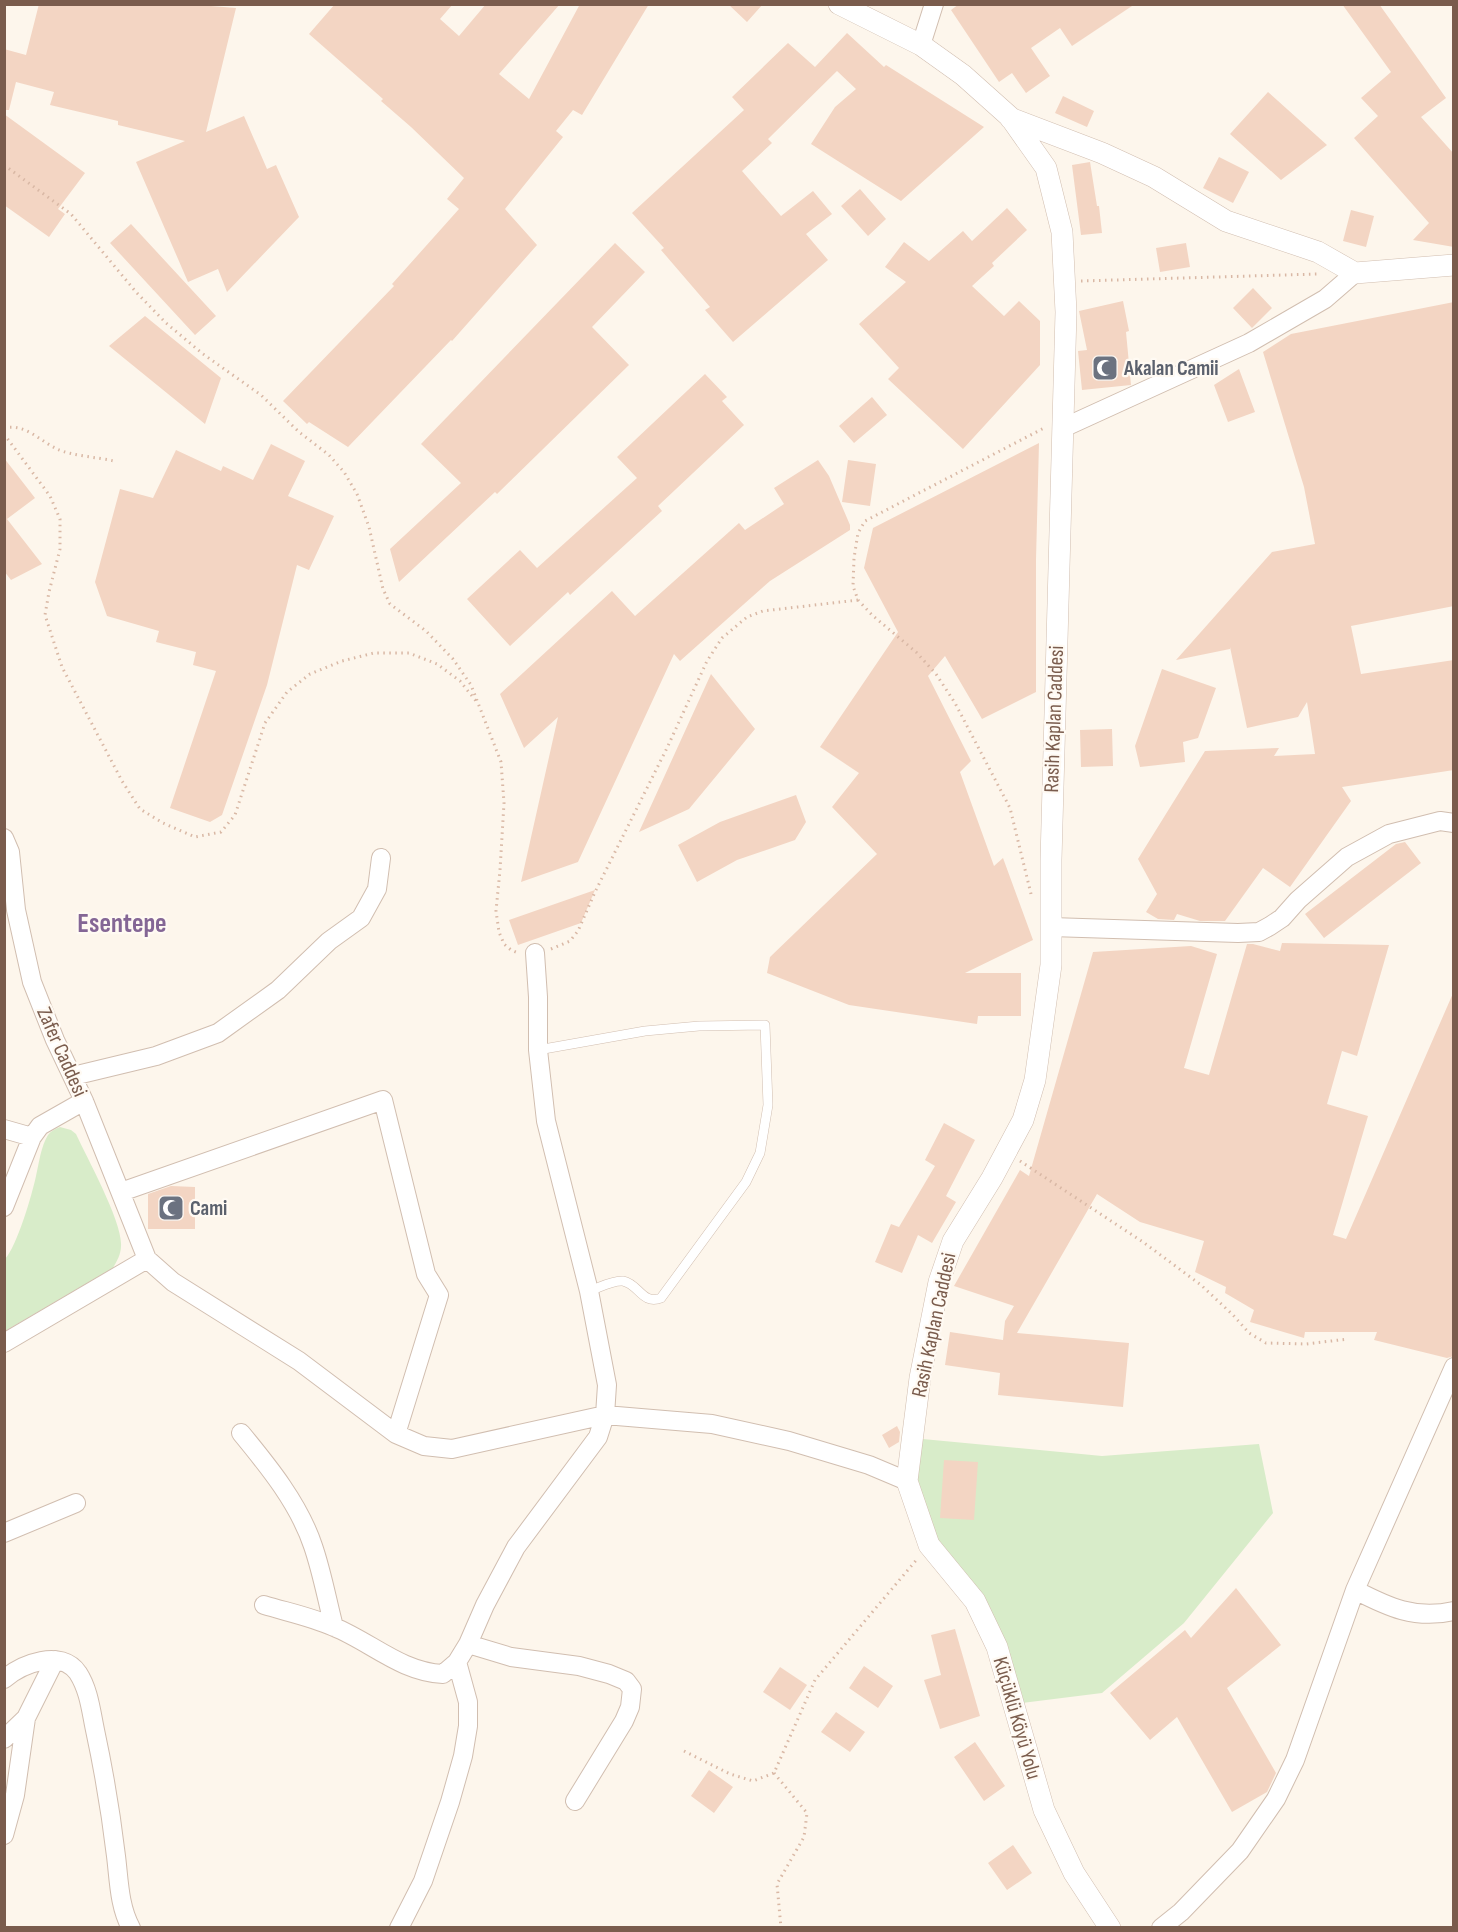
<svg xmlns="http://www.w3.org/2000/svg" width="1458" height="1932" viewBox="0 0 1458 1932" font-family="'Sofia Sans Condensed',sans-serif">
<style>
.green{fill:#d8ecc9}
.building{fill:#f3d5c3}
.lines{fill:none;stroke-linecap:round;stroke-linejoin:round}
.service-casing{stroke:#d1beb0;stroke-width:10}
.minor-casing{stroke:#d1beb0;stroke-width:20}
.tertiary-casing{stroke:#d1beb0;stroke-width:22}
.path{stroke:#d9b8a5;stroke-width:3;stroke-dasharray:1.5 4.5;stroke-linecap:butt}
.service{stroke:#fff;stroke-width:9}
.minor{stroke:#fff;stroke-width:18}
.tertiary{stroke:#fff;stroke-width:21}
.labels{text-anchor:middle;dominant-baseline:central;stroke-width:4.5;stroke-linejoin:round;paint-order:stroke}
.worship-label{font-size:21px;font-weight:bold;fill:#5b616d;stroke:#fffaf3;text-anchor:start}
.street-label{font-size:21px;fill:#7a5c4d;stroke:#fffaf3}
.district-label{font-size:27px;font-weight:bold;fill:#846695;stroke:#fffaf3}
</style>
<rect width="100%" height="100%" fill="#fdf6ec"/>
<path class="green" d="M60,1127L71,1130L76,1134C87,1158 123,1223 121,1246C121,1254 117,1261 113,1268L5,1331V1259C17,1246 32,1195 36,1176C39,1163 41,1146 48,1135C51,1131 55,1129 60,1127Z
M912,1438L1102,1456L1259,1444L1273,1513L1184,1623L1102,1693L1013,1704L997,1648L917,1513Z"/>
<path class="building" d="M39,4H186L236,8L206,132L244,116L267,169L276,165L299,217L227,292L218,269L188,282L136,162L185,141L118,125V121L50,105L54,92L16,82L9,110H4V49L26,55Z
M335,4H453L440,19L459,36L486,4H560L499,74L529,99L580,4H649L582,115L573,110L556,131L563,137L505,209L537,245L452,341L451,340L348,447L309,422L307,424L283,401L394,286L392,284L459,209L447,199L464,178L411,127L381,101L383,99L309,34Z
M728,4H763L747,22Z
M959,4H1135L1072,46L1060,28L1031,48L1050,76L1026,93L1012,73L999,82L951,10Z
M1342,4H1379L1446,98L1421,117L1454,154V247L1413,240L1429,223L1354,138L1378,116L1361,98L1391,72Z
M847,33L884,67L886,65L984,127L901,201L811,144L835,107L856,89L837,71L768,139L772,143L742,171L781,216L813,191L832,214L806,234L828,260L733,342L705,310L710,307L661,250L664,248L632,213L744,110L732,97L788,43L815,67Z
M1268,92L1327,145L1281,180L1230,134Z
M1063,96L1094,111L1087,127L1055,113Z
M4,114L85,173L58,209L65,214L49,237L4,205Z
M1219,157L1249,172L1233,203L1203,188Z
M1090,162L1097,206H1099L1102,233L1081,235L1072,165Z
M860,189L886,219L868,236L841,206Z
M1007,208L1027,230L992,263L994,266L972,286L1004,316L1019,301L1040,321V365L963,449L888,379L899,368L859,324L906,282L885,267L904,242L929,261L963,231L972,241Z
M1351,210L1374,216L1366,247L1343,241Z
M131,224L216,316L195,335L110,243Z
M615,243L645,272L592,327L629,365L497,494L495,492L399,582L390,549L461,483L421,444Z
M1186,243L1190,267L1160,272L1156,248Z
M1253,288L1272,308L1252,328L1233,308Z
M1123,301L1129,331L1126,332L1131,385L1082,390L1078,351L1087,350L1079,311Z
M1454,302V606L1351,626L1361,674L1454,660V770L1342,787L1351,801L1290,887L1263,868L1225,921H1200L1177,914L1174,920L1158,919L1146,912L1157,894L1138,859L1205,751L1279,748L1274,756L1315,754L1307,702L1298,717L1247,728L1230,647V649L1176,660L1272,552L1315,544L1304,487L1263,352L1291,334Z
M145,316L221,378L205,424L109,346Z
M1239,369L1255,412L1228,422L1214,385Z
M705,374L727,397L722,401L744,425L658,506L662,511L570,595L568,592L510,646L467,599L520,550L537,568L637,478L617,457Z
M872,397L887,415L854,443L839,426Z
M1039,443L1036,560V692L982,719L945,656L928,676L971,761L960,772L994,866L1003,858L1033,940L965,973H1021V1016H978L977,1024L849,1005L767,973L770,957L877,854L832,807L859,773L820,747L898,632L864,568L873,528Z
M271,444L305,461L288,496L334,516L309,570L297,565L267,685L222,815L210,822L170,808L216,671L193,665L196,652L156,642L159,631L107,616L95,582L120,489L153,498L176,450L221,471L223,466L253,480Z
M4,458L35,498L7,519L42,564L11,580L4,571Z
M818,460L829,476L850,525V530L770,581L680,661L674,654L578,862L521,882L558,717L524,748L500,694L612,591L635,616L739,523L745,530L784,504L774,488Z
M848,460L876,464L870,506L842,502Z
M1162,669L1216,688L1198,738L1183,742L1185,762L1140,767L1135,746Z
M711,674L755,729L689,809L639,832Z
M1112,729L1113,766L1081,767L1080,730Z
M796,795L806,822L795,840L737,860L697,882L678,845L720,822Z
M1405,842L1421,863L1324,938L1305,914L1396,844Z
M595,890L581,923L518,945L509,920Z
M1282,943L1389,945L1357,1056L1342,1051L1327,1104L1368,1116L1333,1235L1346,1239L1454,991V1356L1447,1358L1374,1340L1377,1332H1305L1304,1338L1250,1322L1254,1310L1225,1293L1226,1287L1195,1272L1204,1241L1140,1222L1097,1194L1017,1333L1129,1343L1123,1407L998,1395L1000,1373L945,1365L950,1332L1003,1340L1005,1321L1014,1306L954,1286L1020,1170L1029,1176L1093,952L1191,946L1217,954L1184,1068L1209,1075L1247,944H1253L1280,951Z
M944,1123L975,1140L946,1196L956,1202L932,1243L918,1235L902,1273L875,1262L891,1224L899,1227L935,1166L925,1160Z
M171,1186L195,1187V1229H148V1194Z
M897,1426L900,1432L899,1442L889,1448L882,1435Z
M944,1460L978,1462L974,1520L940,1518Z
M1236,1588L1281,1645L1227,1688L1276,1773L1267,1792L1232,1812L1177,1717L1150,1740L1110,1693L1185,1630L1191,1638Z
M955,1629L980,1716L940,1729L924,1680L941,1675L931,1635Z
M864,1666L893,1686L878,1708L849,1688Z
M780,1667L807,1685L790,1710L763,1692Z
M836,1712L865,1732L850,1752L821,1732Z
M975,1742L1005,1786L984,1801L954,1757Z
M709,1770L733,1787L714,1813L691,1796Z
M1013,1845L1032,1873L1007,1890L988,1863Z"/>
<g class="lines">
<g class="service-casing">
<path id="service" d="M538,1050L645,1031L699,1026L765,1025L768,1105L760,1153L746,1182L661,1298C642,1305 639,1284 623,1281C612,1280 599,1288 589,1291"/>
</g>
<g class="minor-casing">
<path id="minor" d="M921,45L934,4
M1063,428L1249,343L1325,299L1355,273
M4,838L10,852L16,910L32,982L55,1040L84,1101L147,1259L173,1282L299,1361L396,1434L424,1446L452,1449L605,1415L712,1424L789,1441L869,1465L907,1481
M1051,927L1238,933L1259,932L1270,926L1282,918L1298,900L1347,857L1389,834L1440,821L1454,823
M73,1076L156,1056L218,1033L278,990L329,941L361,918L377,889L381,858
M4,1129L32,1137
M121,1192L383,1100L426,1274L439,1295L396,1434
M4,1207L32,1137L40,1126L84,1101
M4,1343L147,1259
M241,1433C269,1467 299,1504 313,1546C322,1572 327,1600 334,1627
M4,1533L76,1503
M1355,1590C1388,1607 1415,1620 1454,1611
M264,1605C287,1612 312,1617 334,1627C371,1642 401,1672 443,1674L457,1662L468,1644L485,1605L516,1547L598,1437L605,1415L607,1385L589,1291L546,1121L538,1050V997L535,953
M468,1644L511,1657L579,1666L609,1674L626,1681L632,1689L630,1707L624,1721L575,1801
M4,1679C22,1664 61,1648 78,1673C89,1690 91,1711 95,1730C104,1772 111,1814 116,1856C119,1880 119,1906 131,1928
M4,1739L26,1718L55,1660
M4,1835L15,1795L26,1718
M399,1928L423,1881L450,1802L463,1756L468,1726V1702L457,1662
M1161,1928L1181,1912L1240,1851L1276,1799L1295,1760L1355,1590L1454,1367"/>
</g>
<g class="tertiary-casing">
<path id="tertiary" d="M839,4L921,45L963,75L1010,117L1046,168L1062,232L1066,312L1051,860V965L1035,1080L1023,1120L992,1178L953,1241L939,1282L920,1378L907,1481L929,1545L975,1601L997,1647L1044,1810L1074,1873L1110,1928
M1010,118L1102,153L1154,177L1226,221L1318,252L1355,273L1454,265"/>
</g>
<path class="path" d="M4,165L71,214L136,292L166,323L203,354L261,395L299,432L329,455L344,472L357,494L369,527L383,589L390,604L426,631L453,659L471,685L501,762L504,803L500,870L496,911L499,932L504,944L511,950L518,953
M1081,281L1318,274
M4,428C25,423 40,441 57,449C72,456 97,457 114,461
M4,434L50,496L60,519V549L49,592L45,615L62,667L122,781L140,809L163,823L195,837L221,832L235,815L265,723L287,692L310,674L342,661L374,653H409L437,664L460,681L476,701
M1031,894L1010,808L955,703L936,674L916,652L872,615L858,600L853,586L854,558L858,533L865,521L1046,427
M551,949L570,941L578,931L595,892L667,748L707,661L722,638L747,617L763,611L858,600
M1020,1161L1143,1242L1201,1285L1233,1315L1249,1333L1266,1343L1306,1344L1348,1339
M684,1751L730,1774L753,1781L774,1773L815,1680L918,1558
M774,1773L807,1813L804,1837L777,1884L781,1928"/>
<use href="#service" class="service"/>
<use href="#minor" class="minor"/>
<use href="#tertiary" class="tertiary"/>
</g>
<defs>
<g id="mosque-square" transform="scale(1.35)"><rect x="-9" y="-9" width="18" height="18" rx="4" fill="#6b7280" stroke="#fffaf3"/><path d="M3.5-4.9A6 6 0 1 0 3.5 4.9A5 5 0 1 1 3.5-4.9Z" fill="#fff"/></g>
</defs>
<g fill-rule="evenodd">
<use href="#mosque-square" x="1105" y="368"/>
<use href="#mosque-square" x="171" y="1208"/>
</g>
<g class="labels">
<g class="worship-label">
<text x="1124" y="368">Akalan Camii</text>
<text x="190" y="1208">Cami</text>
</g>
<g class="street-label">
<text transform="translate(1054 719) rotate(-88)">Rasih Kaplan Caddesi</text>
<text transform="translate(62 1052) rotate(66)">Zafer Caddesi</text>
<text transform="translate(934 1325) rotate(-78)">Rasih Kaplan Caddesi</text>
<text transform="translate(1017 1718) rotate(74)">Küçüklü Köyü Yolu</text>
</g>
<g class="district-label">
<text x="122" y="924">Esentepe</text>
</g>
</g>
<rect width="1458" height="1932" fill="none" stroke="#7a5c4d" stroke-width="12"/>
</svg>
